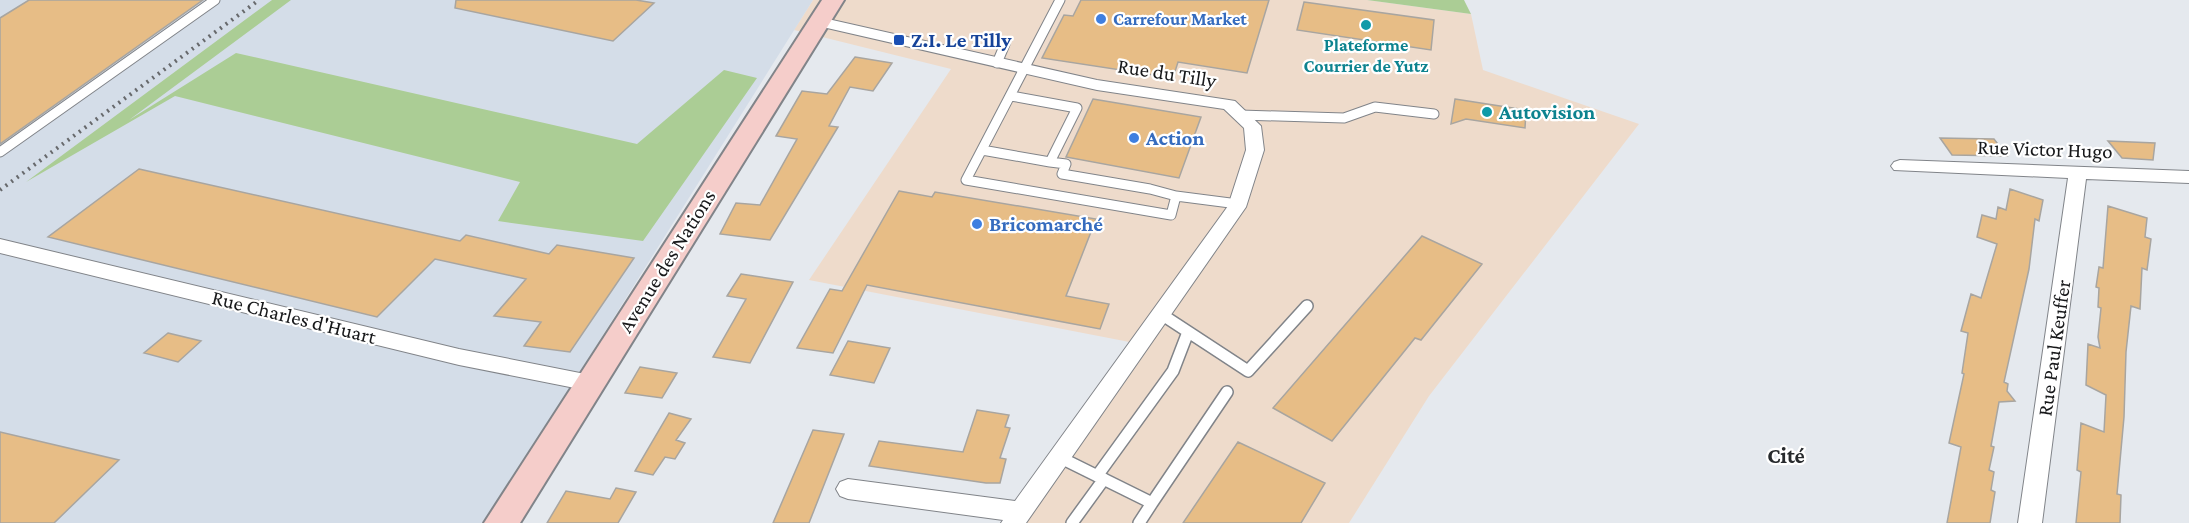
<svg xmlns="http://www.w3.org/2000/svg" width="2189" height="523" viewBox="0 0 2189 523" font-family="'Crimson Pro',serif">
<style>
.commercial{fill:#eedbcb}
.built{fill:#d4dde8}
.green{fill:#abcd95}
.building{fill:#e7bd86;stroke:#a8a5a0;stroke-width:1.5}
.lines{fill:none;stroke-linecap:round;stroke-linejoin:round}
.lane-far1-casing{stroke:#818489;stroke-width:11}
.lane-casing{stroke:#818489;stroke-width:14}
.street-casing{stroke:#818489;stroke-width:2}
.secondary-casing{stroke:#818489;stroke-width:4}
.lane-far1{stroke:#fff;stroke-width:9}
.lane{stroke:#fff;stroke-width:11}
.street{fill:#fff;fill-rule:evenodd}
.secondary{fill:#f5cdca;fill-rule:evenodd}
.rail{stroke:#67696c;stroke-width:4;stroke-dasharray:2 5;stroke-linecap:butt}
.shop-dot{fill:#3f7fe0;stroke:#fff;stroke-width:2}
.culture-dot{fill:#0f9aa8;stroke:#fff;stroke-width:2}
.transit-dot{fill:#1a4fb4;stroke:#fff;stroke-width:2}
.labels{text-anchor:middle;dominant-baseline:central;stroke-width:4.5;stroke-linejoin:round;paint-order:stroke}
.far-shop-label{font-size:18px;font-weight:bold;fill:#366cbe;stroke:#fff;text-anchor:start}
.far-culture-label{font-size:18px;font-weight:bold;fill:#0d838f;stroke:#fff}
.transit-label{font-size:21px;font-weight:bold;fill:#164399;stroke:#fff;text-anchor:start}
.street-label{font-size:21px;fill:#17181a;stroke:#fff}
.culture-label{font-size:21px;font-weight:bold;fill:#0d838f;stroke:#fff;text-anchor:start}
.shop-label{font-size:21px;font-weight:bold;fill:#366cbe;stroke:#fff;text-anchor:start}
.neighbourhood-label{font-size:22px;font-weight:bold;fill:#272a2d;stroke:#fff}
</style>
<rect width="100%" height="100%" fill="#e5e9ee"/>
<path class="commercial" d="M813,0H1367L1471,14L1483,70L1639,124L1429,396L1349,523H1015L1145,345L809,280L951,69L794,30Z"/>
<path class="built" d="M0,0H813L485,523H0Z"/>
<path class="green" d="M272,0H291L129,120L236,53L637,144L724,70L757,78L643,241L498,221L520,182L175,96L26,182Z
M1367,0H1464L1471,14Z"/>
<path class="building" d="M29,0H203L0,144V18Z
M456,0H636L654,3L613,41L455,8Z
M1081,0H1269L1247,73L1178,62L1173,78L1042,58L1064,15L1073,16Z
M1304,2L1434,20L1431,50L1297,30Z
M855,57L892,63L873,91L850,87L829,126L838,127L770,240L720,234L736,203L760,205L797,139L776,136L802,91L827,94Z
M1093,99L1201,117L1179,178L1066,157Z
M1455,99L1526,110L1525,128L1466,119L1451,124Z
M1940,138L1994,139L2007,156L1952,155Z
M2108,141L2155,143L2153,160L2122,158Z
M139,169L460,241L466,235L549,254L557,245L634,258L570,352L524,346L541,322L494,316L526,279L435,259L377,317L48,237Z
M2010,189L2043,200L2039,221L2035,219L2029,269L2004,382L2008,384L2007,391L2015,401L1999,402L1991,446L1994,447L1989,470L1994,472L1991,490L1995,492L1990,523H1947L1961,447L1949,443L1964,374L1962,373L1968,333L1961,331L1971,294L1981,298L1997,244L1977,237L1982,215L1996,219L1998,207L2006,210Z
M899,191L932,197L935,192L1096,219L1066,296L1109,304L1100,329L867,285L833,353L797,348L830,289L842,291Z
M2108,206L2147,218L2145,237L2151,239L2147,270L2142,268L2140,309L2131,306L2126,352L2124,417L2117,494L2121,495L2120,523H2076L2081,472L2077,470L2081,423L2104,432L2106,395L2086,385L2088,344L2100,348L2098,337L2101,308L2098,307L2099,288L2096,287L2099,267L2103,268Z
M1422,236L1482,264L1421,340L1415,338L1332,441L1273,408Z
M741,274L793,282L750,363L713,357L746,299L727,296Z
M168,333L201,341L178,362L144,353Z
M848,341L890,348L874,383L830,375Z
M640,367L677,373L662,398L625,393Z
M977,410L1009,415L1005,427L1010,428L1000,458L1006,459L1000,483H986L869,466L879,441L963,452Z
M669,413L691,419L676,440L685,443L675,459L665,457L653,475L635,471Z
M813,430L844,434L809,523H773Z
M0,432L119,460L54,523H0Z
M1238,442L1325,483L1301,523H1183Z
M616,488L636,492L618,523H547L566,491L610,499Z"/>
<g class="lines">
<g class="lane-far1-casing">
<path id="lane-far1" d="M1060,0L966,180L1171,215L1176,196L1238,204
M997,63L1005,44
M1011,96L1077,108L1050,162L1066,164L1062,174L1150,189L1176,196
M1240,115L1344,118L1375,107L1434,114
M982,150L1050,162
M0,152L215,0"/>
</g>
<g class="lane-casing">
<path id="lane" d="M1161,314L1248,371L1307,306
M1059,457L1152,503L1227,392
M1097,476L1173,371L1188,332
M1072,523L1104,479
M1139,523L1152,503"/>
</g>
<g class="street-casing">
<path id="street" d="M819,17L1097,80L1229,100L1235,101L1261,126L1264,150L1246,207L1026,523H1001L1003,520L848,499L840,496L836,489L840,482L848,479L1015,501L1228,206L1246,150L1244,128L1224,109L1097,90L814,25L811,22Z
M1900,160L2189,171V183L2086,179L2042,523H2018L2068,178L1894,170L1891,166L1894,162Z
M0,239L459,349L590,375L598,377L601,383L598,389L590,391L459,365L0,253Z"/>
</g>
<g class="secondary-casing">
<path id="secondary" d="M822,0H844L520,523H484Z"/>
</g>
<use href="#lane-far1" class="lane-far1"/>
<use href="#lane" class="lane"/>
<use href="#street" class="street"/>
<use href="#secondary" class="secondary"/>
<path class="rail" d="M0,190L259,0"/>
</g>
<g class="shop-dot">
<circle cx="1101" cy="19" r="6"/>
<circle cx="1134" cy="138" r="6"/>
<circle cx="977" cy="224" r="6"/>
</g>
<g class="culture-dot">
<circle cx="1366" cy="25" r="6"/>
<circle cx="1487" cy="112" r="6"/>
</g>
<rect class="transit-dot" x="893" y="34" width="12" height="12" rx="3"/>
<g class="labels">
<g class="far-shop-label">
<text x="1113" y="19">Carrefour Market</text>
</g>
<g class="far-culture-label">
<text x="1366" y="45">Plateforme<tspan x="1366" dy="21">Courrier de Yutz</tspan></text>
</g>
<g class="transit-label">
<text x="911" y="40">Z.I. Le Tilly</text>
</g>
<g class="street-label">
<text transform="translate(1167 73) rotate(9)">Rue du Tilly</text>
<text transform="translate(2045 149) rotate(2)">Rue Victor Hugo</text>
<text transform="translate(667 261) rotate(-58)">Avenue des Nations</text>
<text transform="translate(294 317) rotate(14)">Rue Charles d'Huart</text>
<text transform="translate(2054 348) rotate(-82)">Rue Paul Keuffer</text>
</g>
<g class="culture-label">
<text x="1499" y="112">Autovision</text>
</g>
<g class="shop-label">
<text x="1146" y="138">Action</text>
<text x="989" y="224">Bricomarché</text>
</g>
<g class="neighbourhood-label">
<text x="1786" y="455">Cité</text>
</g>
</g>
</svg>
